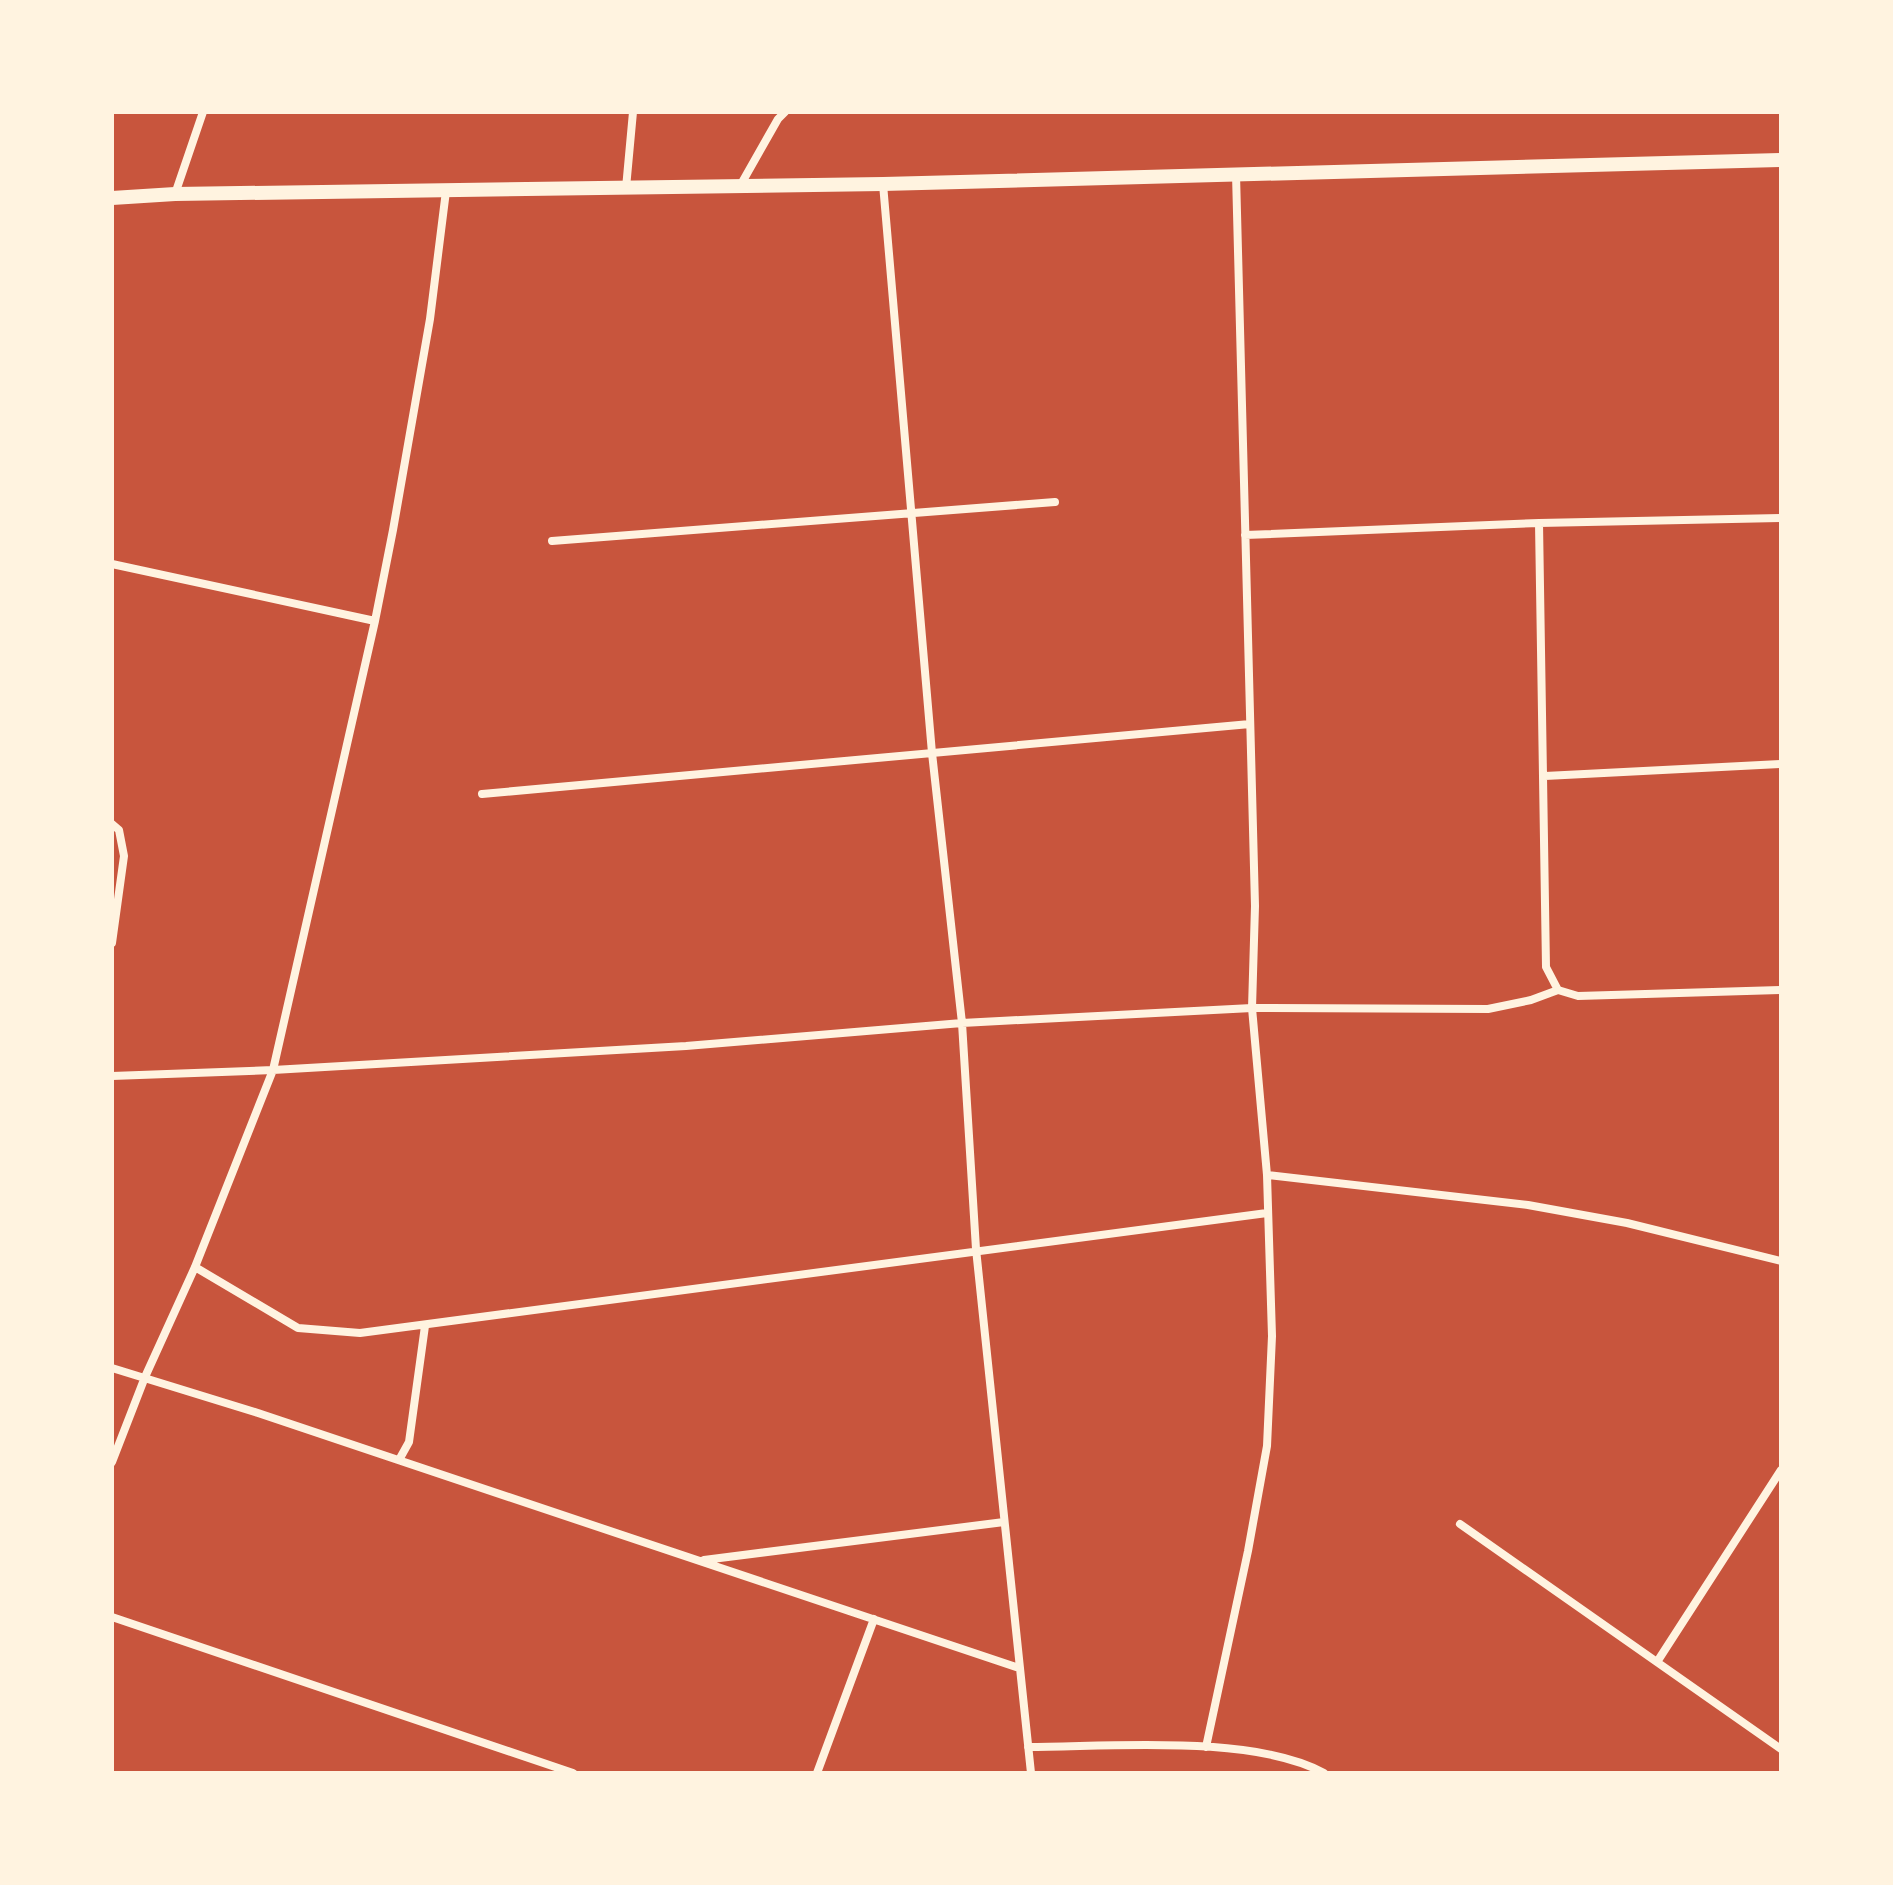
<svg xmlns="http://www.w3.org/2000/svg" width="1893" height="1885" viewBox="0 0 1893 1885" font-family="'Nunito Sans',sans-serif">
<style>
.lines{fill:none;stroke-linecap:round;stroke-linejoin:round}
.minor{stroke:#fff3e0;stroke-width:8}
.tertiary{stroke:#fff3e0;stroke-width:14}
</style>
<rect width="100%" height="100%" fill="#c8553d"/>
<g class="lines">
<path class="minor" d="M883,184L932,753L962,1023L976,1249L1031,1773
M740,186L778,119L785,112
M626,188L633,112
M175,194L203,112
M1539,523L1546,967L1558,990L1578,996L1781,990
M1245,535L1539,523L1781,518
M552,541L1055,502
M112,564L375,621
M1545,776L1781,764
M482,794L1250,724
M112,824L119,830L124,856L112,943
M112,1076L273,1070L686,1046L962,1023L1252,1008L1488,1009L1531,1000L1558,990
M1267,1175L1528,1205L1627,1223L1781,1261
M195,1267L298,1328L360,1333L1267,1213
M112,1368L258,1413L1019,1668
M399,1460L409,1442L425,1326
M112,1462L145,1377L195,1267L273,1070L375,621L393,530L430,319L446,191
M1460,1524L1781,1749
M704,1560L1004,1522
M112,1617L573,1773
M1657,1662L1781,1470
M1028,1747C1111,1747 1252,1734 1324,1773
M1206,1747L1248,1551L1267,1446L1272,1336L1267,1175L1252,1008L1255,906L1236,174
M817,1773L874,1619"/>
<path class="tertiary" d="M112,198L175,194L883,184L1781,160"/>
</g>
<rect width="1893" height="1885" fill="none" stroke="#fff3e0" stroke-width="228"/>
</svg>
